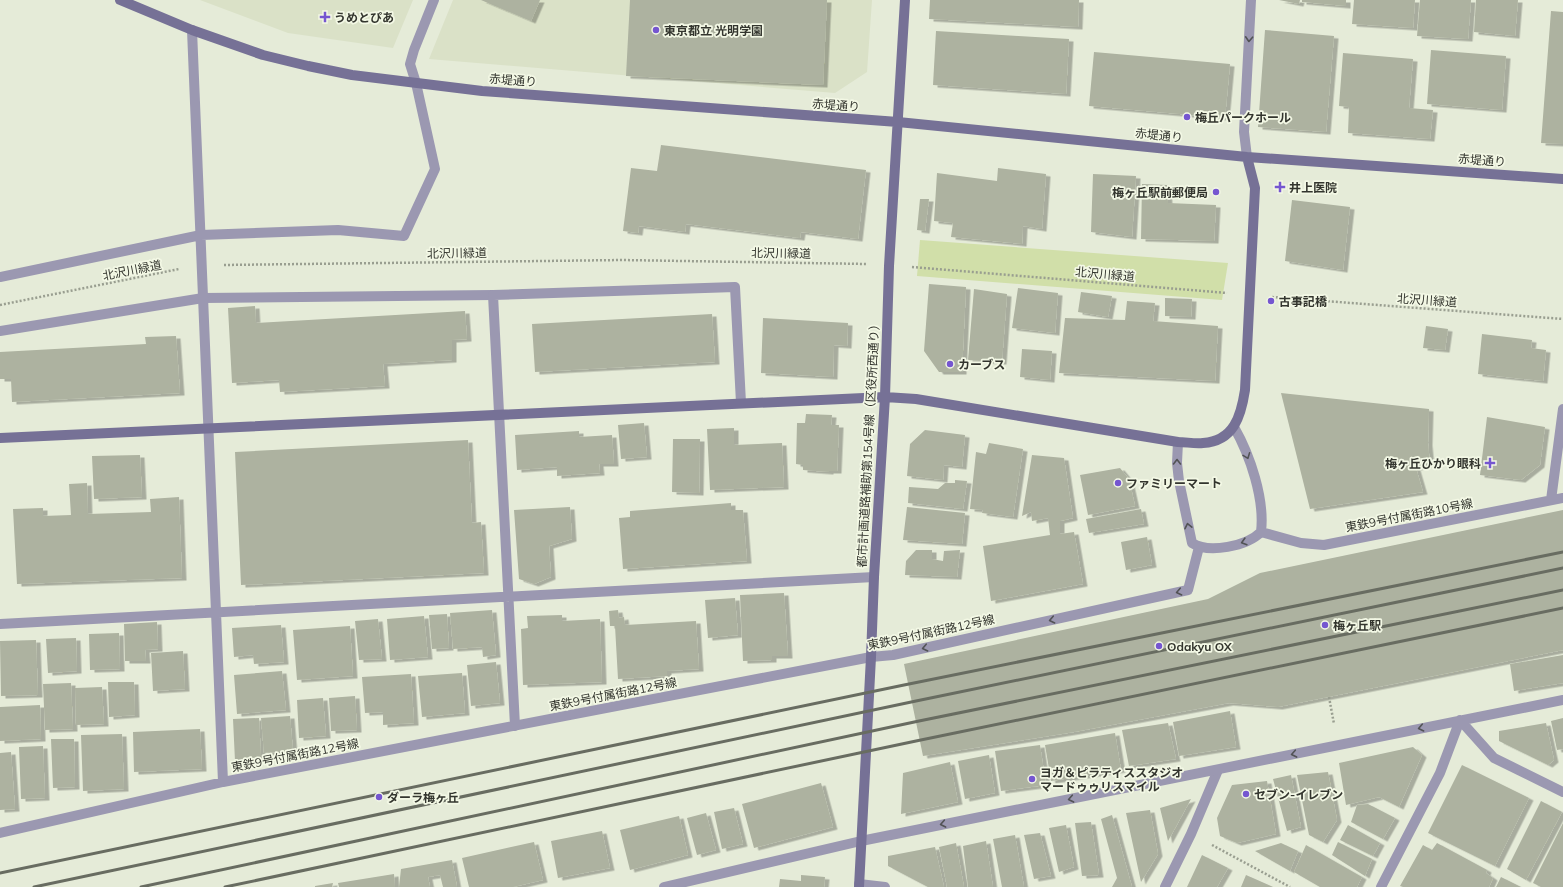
<svg xmlns="http://www.w3.org/2000/svg" width="1563" height="887" viewBox="0 0 1563 887" font-family="Mulish,'Noto Sans JP',sans-serif">
<style>
.built{fill:#dae1c7}
.green{fill:#d1dfa9}
.building{fill:#adb2a0;filter:url(#shadow)}
.lines{fill:none;stroke-linecap:round;stroke-linejoin:round}
.path{stroke:#999e90;stroke-width:2.5;stroke-dasharray:2 2;stroke-linecap:butt}
.lane{stroke:#9b98b1;stroke-width:10}
.street{stroke:#9b98b1;stroke-width:10}
.secondary{stroke:#767196;stroke-width:10}
.rail{stroke:#686c61;stroke-width:3}
.oneway{stroke:#525355}
.poi-dot{fill:#7556d0;stroke:#f3f8e5;stroke-width:1.5}
.labels{text-anchor:middle;dominant-baseline:central;stroke-width:3.5;stroke-linejoin:round;paint-order:stroke}
.poi-label{font-size:12px;font-weight:bold;fill:#33352e;stroke:#f3f8e5;text-anchor:start}
.street-label{font-size:12px;fill:#33352e;stroke:#f3f8e5}
</style>
<defs>
<filter id="shadow"><feDropShadow dx="4.5" dy="2.5" stdDeviation="0" flood-color="#0004"/></filter>
</defs>
<rect width="100%" height="100%" fill="#e5ebd8"/>
<path class="built" d="M200,0H413L393,48L288,33Z
M453,0H872L867,72L835,93L429,59Z"/>
<path class="green" d="M920,240L1228,263L1222,300L917,276Z"/>
<path class="building" d="M481,0H540L531,21Z
M630,0H827L823,85L626,76Z
M930,0H1079L1078,27L929,19Z
M1279,0H1300L1299,4Z
M1302,0H1346V6L1302,2Z
M1354,0H1415L1413,28L1352,24Z
M1420,0H1471L1468,39L1417,36Z
M1476,0H1518L1515,36L1474,32Z
M1551,11L1563,12V144L1541,143Z
M1265,30L1334,36L1326,132L1258,127Z
M936,31L1069,39L1066,94L933,85Z
M1431,50L1506,56L1502,110L1427,104Z
M1094,52L1230,64L1225,118L1089,106Z
M1343,53L1413,59L1409,108L1433,110L1430,139L1348,133L1349,107L1339,106Z
M661,145L866,170L858,239L801,232L800,238L686,224L685,232L639,226L638,233L623,231L631,168L657,171Z
M998,168L1046,174L1042,229L1023,226L1022,244L951,237L953,223L934,221L937,173L997,181Z
M1093,174L1136,176L1132,237L1091,232Z
M1142,184L1167,185L1168,203L1216,205L1214,241L1141,239Z
M920,199H929L925,231L917,230Z
M1292,200L1350,207L1343,270L1285,261Z
M929,284L966,287L962,372H939L924,351Z
M1018,288L1058,293L1055,333L1012,328Z
M974,289L1007,294L1002,362L968,360Z
M1081,292L1112,296L1108,317L1078,312Z
M1165,298L1192,299L1191,317L1165,316Z
M1127,301L1155,303L1153,321L1218,326L1215,381L1059,373L1065,318L1125,320Z
M255,306L256,323L465,311L467,339L452,340V360L383,364L385,386L280,392L279,380L232,383L228,308Z
M712,314L715,362L535,372L532,324Z
M763,318L848,323L847,346L834,345L833,377L761,373Z
M1426,326L1448,329L1445,350L1423,348Z
M1482,334L1532,340L1531,348L1546,350L1543,381L1478,374Z
M176,336L180,393L12,402L11,379H0V352L146,344L145,337Z
M1022,349L1052,351L1050,380L1020,377Z
M1281,393L1429,409L1428,443L1430,464L1416,468L1423,492L1310,509Z
M806,414L832,415L831,425H839L837,471H829V472L803,470V465L796,464L797,423H805Z
M1487,417L1545,427L1540,465L1521,480L1480,475Z
M644,423L647,457L621,459L618,425Z
M734,428V445L782,443L784,487L710,490L707,429Z
M925,430L965,435L962,467L944,465L943,480L907,476L910,444Z
M579,431V437L612,435L614,464H599L600,473L557,476V467L517,470L515,435Z
M673,439H700L699,493L672,492Z
M468,440L472,523L481,522L484,573L241,585L235,452Z
M989,443L1023,449L1013,517L982,513L983,510L970,509L976,452L986,454Z
M140,455L142,497L94,499L92,456Z
M1032,455L1064,458L1073,518L1060,521V534L1074,532L1083,584L991,601L983,546L1050,535L1048,518L1032,521L1031,512L1022,516Z
M1120,468L1129,479L1135,506L1088,515L1080,475Z
M955,480L967,481L963,509L908,503L909,487L938,489L945,483H955Z
M87,483L88,514L151,512L150,499L179,497L182,578L17,584L13,509L43,508V516L71,515L69,484Z
M731,503V510H743L747,561L623,569L619,518L630,517V511Z
M570,507L572,539L549,546L551,577L534,584L519,579L514,510Z
M907,507L965,513L962,544L903,540Z
M1141,509L1144,524L1089,533L1086,519Z
M1563,510V650L1278,707L1229,703L1074,732L923,756L904,664L1208,599L1260,573Z
M1147,537L1152,565L1126,570L1121,542Z
M916,550H932V559L943,561L944,551L960,550L957,577L905,575L906,561Z
M784,593L788,656H772V660L743,661L740,595Z
M735,598L738,635L708,638L705,600Z
M492,610L496,655L483,657L482,647L453,649L450,613Z
M618,610L619,618L624,617L625,625L696,621L699,669L667,671V676L618,679L615,626H610L609,611Z
M447,614L449,648L432,649L429,615Z
M562,615V621L600,619L602,682L523,685L521,629L528,628L527,616Z
M424,616L428,657L390,660L387,619Z
M378,619L382,659L359,660L355,621Z
M157,622L158,649L145,650L146,661H125L124,624Z
M281,625L284,662L254,664L253,655L234,657L232,628Z
M350,626L353,676L297,680L293,630Z
M119,633L120,669L90,670L89,634Z
M76,638L77,671L48,673L46,639Z
M36,640L38,695L1,696L0,641Z
M183,651L185,689L153,691L151,653Z
M1563,655V683L1514,691L1510,664Z
M496,662L500,703L471,706L467,665Z
M282,671L286,710L237,714L234,675Z
M462,673L465,713L422,717L418,676Z
M411,674L414,723L383,725V712L365,713L362,677Z
M108,682H134L135,715L109,717Z
M71,683L73,729L45,730L43,684Z
M102,687L104,724L76,725L75,688Z
M355,696L357,730L331,731L329,698Z
M323,698L326,736L299,738L297,700Z
M40,705L41,739L0,741V707Z
M1230,711L1236,747L1179,756L1173,722Z
M290,716L293,751L264,753L261,718Z
M259,718L261,757L250,758V761H235L233,719Z
M1563,718V749L1557,750L1551,721Z
M1168,723L1176,759L1129,766L1122,730Z
M1546,723L1554,760L1548,765L1499,741V731Z
M200,729L202,769L134,772L133,732Z
M1115,733L1121,770L1051,781L1045,745Z
M122,734L124,789L83,791L81,735Z
M51,739H74L75,787L53,788Z
M1040,745L1046,785L1001,791L995,751Z
M43,746L45,798L21,799L19,747Z
M1413,747L1422,755L1399,807L1379,797L1346,805L1339,763Z
M11,752L15,809L0,810V753Z
M989,755L995,793L965,799L958,761Z
M950,762L958,802L901,814L903,773Z
M1462,765L1529,798L1495,866L1428,833Z
M1328,772L1337,820L1323,842L1309,835L1297,775Z
M1291,775L1301,827L1287,831L1273,779Z
M1267,781L1276,834L1237,843L1220,836L1217,818L1232,785Z
M821,783L833,827L754,848L742,804Z
M1191,799L1168,841L1160,808Z
M1541,801L1562,812L1526,880L1507,869Z
M1368,804L1395,818L1383,839L1351,822L1357,805Z
M734,808L743,844L722,849L714,812Z
M1150,810L1158,854L1141,882L1126,813Z
M706,813L716,850L697,855L687,818Z
M1112,815L1132,887H1112L1117,878L1101,819Z
M679,816L688,855L630,870L620,830Z
M1091,822L1099,875L1082,876L1075,823Z
M1563,823V887H1541L1533,883Z
M1066,825L1074,867L1059,872L1049,828Z
M1348,825L1380,843L1373,856L1340,840Z
M602,831L610,868L558,878L551,841Z
M1040,833L1051,876L1034,879L1024,835Z
M1015,835L1024,887H1002L993,839Z
M986,841L993,887H968L963,846Z
M534,842L543,880L513,887H469L462,858Z
M1338,842L1372,859L1365,876L1332,855Z
M956,843L964,887H947L939,847Z
M1281,843L1298,851L1290,871L1255,851Z
M1437,843L1487,870L1486,873L1493,878L1489,887H1403L1400,886L1423,845L1432,850Z
M1306,845L1362,877L1357,887H1320L1294,872Z
M935,847L944,887H928L888,866V856Z
M1202,855L1228,868L1217,887H1187Z
M452,860L457,887H443L440,875L428,877L430,887H399L401,869Z
M394,874L395,887H339L338,883Z
M801,875L825,877L824,887H779L780,879L801,881Z
M1246,875L1273,887H1241Z
M1501,877L1521,887H1496Z
M333,883L332,887H315V886Z"/>
<g class="lines">
<path class="path" d="M224,265L622,260L867,264
M912,267L1227,293
M1272,297L1563,319
M0,305L179,269
M1329,697L1334,724
M1212,845L1290,887"/>
<path class="lane" d="M0,331L203,298L493,295
M1165,887L1191,834L1218,770"/>
<path class="street" d="M192,30L223,782
M1247,157L1244,132L1251,0
M0,277L201,235L338,230L404,236L435,169L416,83L410,64L414,50L434,0
M1178,442L1177,463L1179,481L1192,543C1209,554 1247,546 1261,532C1265,499 1250,455 1234,427
M1551,500L1563,409
M1261,532L1301,543L1324,545L1563,498
M0,624L874,577
M1460,720L1494,758L1563,792
M515,726L493,295L735,287L741,403
M0,833L223,782L871,657L893,655L1188,590L1199,547
M859,884L885,887
M664,887L861,841L1563,700
M1381,887L1440,773L1460,720"/>
<path class="secondary" d="M120,0L192,30L263,55L308,66L352,75L482,91L898,122L1247,157L1563,179
M0,438L885,397L916,399L1178,442C1186,442 1195,444 1203,443C1234,441 1241,416 1245,390L1255,188L1247,157
M859,887L871,657L874,577L885,397L889,266L905,0"/>
<path class="rail" d="M0,873L904,685L1563,552
M34,887L916,701L1563,568
M141,887L919,721L1563,590
M225,887L916,741L1563,608"/>
</g>
<defs><path id="oneway-chevron" d="M-2-3.5L2.5 0L-2 3.5" fill="none" stroke-width="1.6" stroke-linecap="round" stroke-linejoin="round"/></defs>
<g class="oneway">
<use href="#oneway-chevron" transform="translate(1249 39) rotate(93)"/>
<use href="#oneway-chevron" transform="translate(1247 456) rotate(69)"/>
<use href="#oneway-chevron" transform="translate(1177 462) rotate(-90)"/>
<use href="#oneway-chevron" transform="translate(1188 526) rotate(-102)"/>
<use href="#oneway-chevron" transform="translate(1244 542) rotate(164)"/>
<use href="#oneway-chevron" transform="translate(1179 592) rotate(168)"/>
<use href="#oneway-chevron" transform="translate(1052 620) rotate(168)"/>
<use href="#oneway-chevron" transform="translate(925 648) rotate(168)"/>
<use href="#oneway-chevron" transform="translate(1421 728) rotate(168)"/>
<use href="#oneway-chevron" transform="translate(1294 754) rotate(169)"/>
<use href="#oneway-chevron" transform="translate(1071 799) rotate(169)"/>
<use href="#oneway-chevron" transform="translate(943 824) rotate(169)"/>
</g>
<g class="poi-dot">
<path d="M323 11h4v4h4v4h-4v4h-4v-4h-4v-4h4z"/>
<circle cx="656" cy="30" r="4"/>
<circle cx="1187" cy="117" r="4"/>
<path d="M1278 181h4v4h4v4h-4v4h-4v-4h-4v-4h4z"/>
<circle cx="1216" cy="192" r="4"/>
<circle cx="1271" cy="301" r="4"/>
<circle cx="950" cy="364" r="4"/>
<path d="M1488 457h4v4h4v4h-4v4h-4v-4h-4v-4h4z"/>
<circle cx="1118" cy="483" r="4"/>
<circle cx="1325" cy="625" r="4"/>
<circle cx="1159" cy="646" r="4"/>
<circle cx="1032" cy="779" r="4"/>
<circle cx="1246" cy="794" r="4"/>
<circle cx="379" cy="797" r="4"/>
</g>
<g class="labels">
<g class="poi-label">
<text x="334" y="17">うめとぴあ</text>
<text x="664" y="30">東京都立 光明学園</text>
<text x="1195" y="117">梅丘パークホール</text>
<text x="1289" y="187">井上医院</text>
<text x="1208" y="192" text-anchor="end">梅ヶ丘駅前郵便局</text>
<text x="1279" y="301">古事記橋</text>
<text x="958" y="364">カーブス</text>
<text x="1481" y="463" text-anchor="end">梅ヶ丘ひかり眼科</text>
<text x="1126" y="483">ファミリーマート</text>
<text x="1333" y="625">梅ヶ丘駅</text>
<text x="1167" y="646">Odakyu OX</text>
<text x="1040" y="772">ヨガ＆ピラティススタジオ<tspan x="1040" dy="14">マードゥゥリスマイル</tspan></text>
<text x="1254" y="794">セブン-イレブン</text>
<text x="387" y="797">ダーラ梅ヶ丘</text>
</g>
<g class="street-label">
<text transform="translate(513 80) rotate(4)">赤堤通り</text>
<text transform="translate(836 105) rotate(4)">赤堤通り</text>
<text transform="translate(1159 135) rotate(6)">赤堤通り</text>
<text transform="translate(1482 160) rotate(4)">赤堤通り</text>
<text transform="translate(457 253) rotate(-1)">北沢川緑道</text>
<text transform="translate(781 253) rotate(1)">北沢川緑道</text>
<text transform="translate(132 270) rotate(-11)">北沢川緑道</text>
<text transform="translate(1105 274) rotate(5)">北沢川緑道</text>
<text transform="translate(1427 300) rotate(4)">北沢川緑道</text>
<text transform="translate(868 443) rotate(-87)">都市計画道路補助第154号線（区役所西通り）</text>
<text transform="translate(1409 515) rotate(-11)">東鉄9号付属街路10号線</text>
<text transform="translate(931 632) rotate(-12)">東鉄9号付属街路12号線</text>
<text transform="translate(613 694) rotate(-11)">東鉄9号付属街路12号線</text>
<text transform="translate(295 755) rotate(-11)">東鉄9号付属街路12号線</text>
</g>
</g>
</svg>
